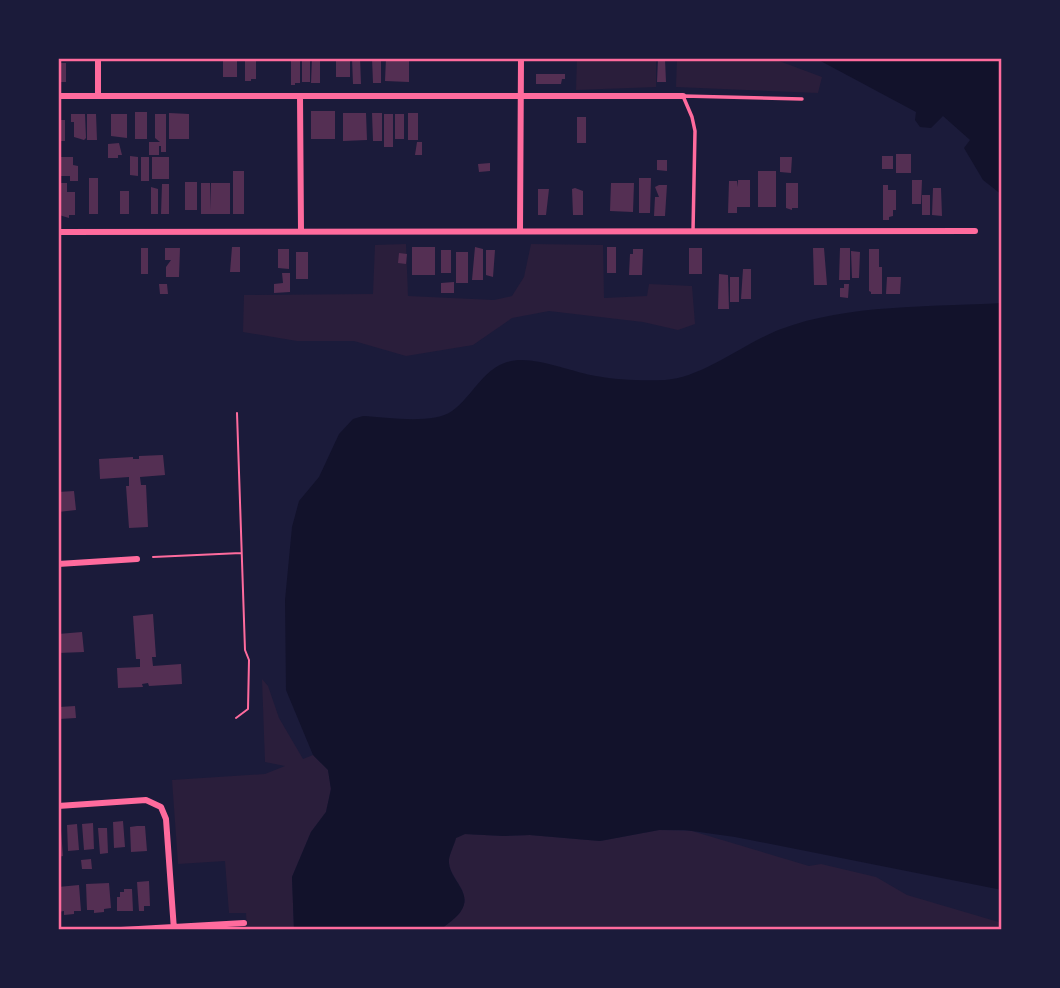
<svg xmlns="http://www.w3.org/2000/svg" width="1060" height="988" viewBox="0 0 1060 988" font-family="'Sofia Sans Condensed',sans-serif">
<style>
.green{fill:#2a1e3b}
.water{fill:#12122b}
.building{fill:#542f53}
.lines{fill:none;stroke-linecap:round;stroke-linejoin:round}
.path{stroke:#ff6b9d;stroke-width:2}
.service{stroke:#ff6b9d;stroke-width:3.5}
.minor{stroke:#ff6b9d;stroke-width:6}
.neatline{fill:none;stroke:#ff6b9d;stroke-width:2.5}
</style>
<rect width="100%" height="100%" fill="#1b1b3a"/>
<path class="green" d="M577,58H656V87L576,90Z
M677,58H771L822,77L818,93L676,87Z
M406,244L408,296L494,300L512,296L524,277L531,244L603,245L604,298L647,296L649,284L692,286L695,324L678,330L643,322L549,311L512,318L473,345L406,356L354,341H297L243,332L244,295L373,294L375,245Z
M262,679L268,686L279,718L303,759L313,755L328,770L331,789L326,812L311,832L292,877L294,930H247L246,913H229L225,861L178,864L172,780L265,774L285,766L265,762Z
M659,830L692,831L809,866L821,864L876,877L907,895L1002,923V930H441C446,924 457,918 461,911C474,891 447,878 449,859C450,853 454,845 456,838L465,834L504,836L530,835L600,841Z"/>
<path class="water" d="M815,58H1002V195L983,180L964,148L970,140L943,116L931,128L920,127L915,120L916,112Z
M1002,303V890L735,837L685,830H659L600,841L530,835L504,836L465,834L456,838C454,845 450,853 449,859C447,879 474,891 461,911C457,918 446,924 441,930H294L292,877L311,832L326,812L331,789L328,770L313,755L286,690L285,600L292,527L299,501L319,477L339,434L353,419L363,416C386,417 432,425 452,411C472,397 482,370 507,362C531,354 571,372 596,376C617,380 643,381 665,380C702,378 746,342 781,329C848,304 931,307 1002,303Z"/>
<path class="building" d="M58,58H60V63H66V82H58Z
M223,58H237V77H223Z
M245,58H256V79H251V81H245Z
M291,58H300V83H295V85H291Z
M302,58H310V82H302Z
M312,58H320V83H311Z
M336,58H350V77H336Z
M352,58H360L361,84H353Z
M372,58H381V83H373Z
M386,58H409V82L385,81Z
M658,59H665L666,82H657Z
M536,74H565V79H562L561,84H536Z
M311,111H335V139H311Z
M135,112H147V139H135Z
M169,113L189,114V139H169Z
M343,113H366L367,140L343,141Z
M372,113H382V141H373Z
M408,113H418V140H408Z
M71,114H85L86,138L84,140L74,137V122H71Z
M87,114H96L97,140H87Z
M111,114H127V138L111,136Z
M155,114H166V152H161V146H159V155H149V142H160L155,138Z
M384,114H393V147H384Z
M395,114H404V139H395Z
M577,117H586V143H577Z
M58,120H65V141H58Z
M417,142H422V155H415Z
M119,143L122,155H118V158H108V144Z
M896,154H911V173H896Z
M130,156L138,157V176L130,175Z
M882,156H893V169H882Z
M59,157H73V165L78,166V181H70V176H59Z
M141,157H149V181H141Z
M152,157H169V179H152Z
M780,157H792L791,173L780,172Z
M657,160H667V171L657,170Z
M490,163V171L479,172L478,164Z
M233,171H244V214H233Z
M758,171H776V207H758Z
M89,178H98V214H89Z
M639,178H651L650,213H639Z
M738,180H750V207H737V213H728L729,181H737L738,187Z
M912,180H922L921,204H912Z
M185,182H197V210H185Z
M59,183H67V192H75V215H69V218L59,215Z
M201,183H210V210L211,183H230V214H201Z
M611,183H634L633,212L610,211Z
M786,183H798V208H792V210L786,208Z
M162,184H169V214H161Z
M659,185H667L665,216H654L655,197H659L655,187Z
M883,185H888V190H896V210H893V216L889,217V220H883Z
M151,187L158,189V214H151Z
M575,188L583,191V215H573L572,189Z
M933,188H941L942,216L932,215Z
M538,189H549L546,215H538Z
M120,191H129V214H120Z
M922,195H930V215H922Z
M232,247H240V272H230Z
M412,247H435V275H412Z
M475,247L483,249V280H472Z
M607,247H616V273H607Z
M141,248H148V274H141Z
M165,248H180L179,277H166V267L171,260H165Z
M689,248H702V274H689Z
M813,248H824L827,285H814Z
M840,248H850V280H839Z
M278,249H289V269L278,268Z
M633,249H643L642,275H629L630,254H633Z
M869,249H879V267H882V294H871V292L869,291Z
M441,250H451V273H441Z
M486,250H495L493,277L486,275Z
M851,251L860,252L859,278H852Z
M296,252H308V279H296Z
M456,252H468V283H456Z
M399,253L407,254L406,264L398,263Z
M743,269H751V299H741Z
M282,273H290V292L274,293V284L283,283Z
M719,274L728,275L729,309H718Z
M730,277H739V302H730Z
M887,277H901L900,294H886Z
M454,282V293H441V283Z
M159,284H167L168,294H160Z
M844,284H849L848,298L840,297V288H844Z
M163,455L165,475L140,477L141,485H146L148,527L129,528L126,486H129V477L100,479L99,459L133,457V459H139V456Z
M74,491L76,510L58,512V492Z
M153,614L156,657H152L153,666L181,664L182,684L149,686L148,683L142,684L143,687L118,688L117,668L140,667V659H136L133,616Z
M82,632L84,652L58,653V634Z
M75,706L76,718L59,719V707Z
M123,821L125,847L114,848L113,822Z
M93,823L94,849L84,850L82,824Z
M77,824L79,850L68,851L67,825Z
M137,826H145L147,851L131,852L130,827Z
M98,828H107L108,853L100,854Z
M61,830L63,856L58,857V831Z
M91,859L92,869H82L81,860Z
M149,881L150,906H144V911H139L137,882Z
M109,883L111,908L104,909V912L94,913V910H87L86,884Z
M79,885L81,911H74V914L64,915V911L58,912V887Z
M124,889H132L133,911H117V897H120V892H124Z"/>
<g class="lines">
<path class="path" d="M153,557L241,553
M236,718L248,709L249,660L245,650L237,413"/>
<path class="service" d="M693,231L695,131L692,117L683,96L802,99"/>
<path class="minor" d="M58,96H683
M98,96V58
M300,96L301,231
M520,231L521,58
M58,232L975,231
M58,564L137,559
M58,806L146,800L161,807L166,819L174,930
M121,930L244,923"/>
</g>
<rect width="1060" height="988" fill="none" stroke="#1b1b3a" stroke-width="119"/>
<rect x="60" y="60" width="940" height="868" class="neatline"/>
</svg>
